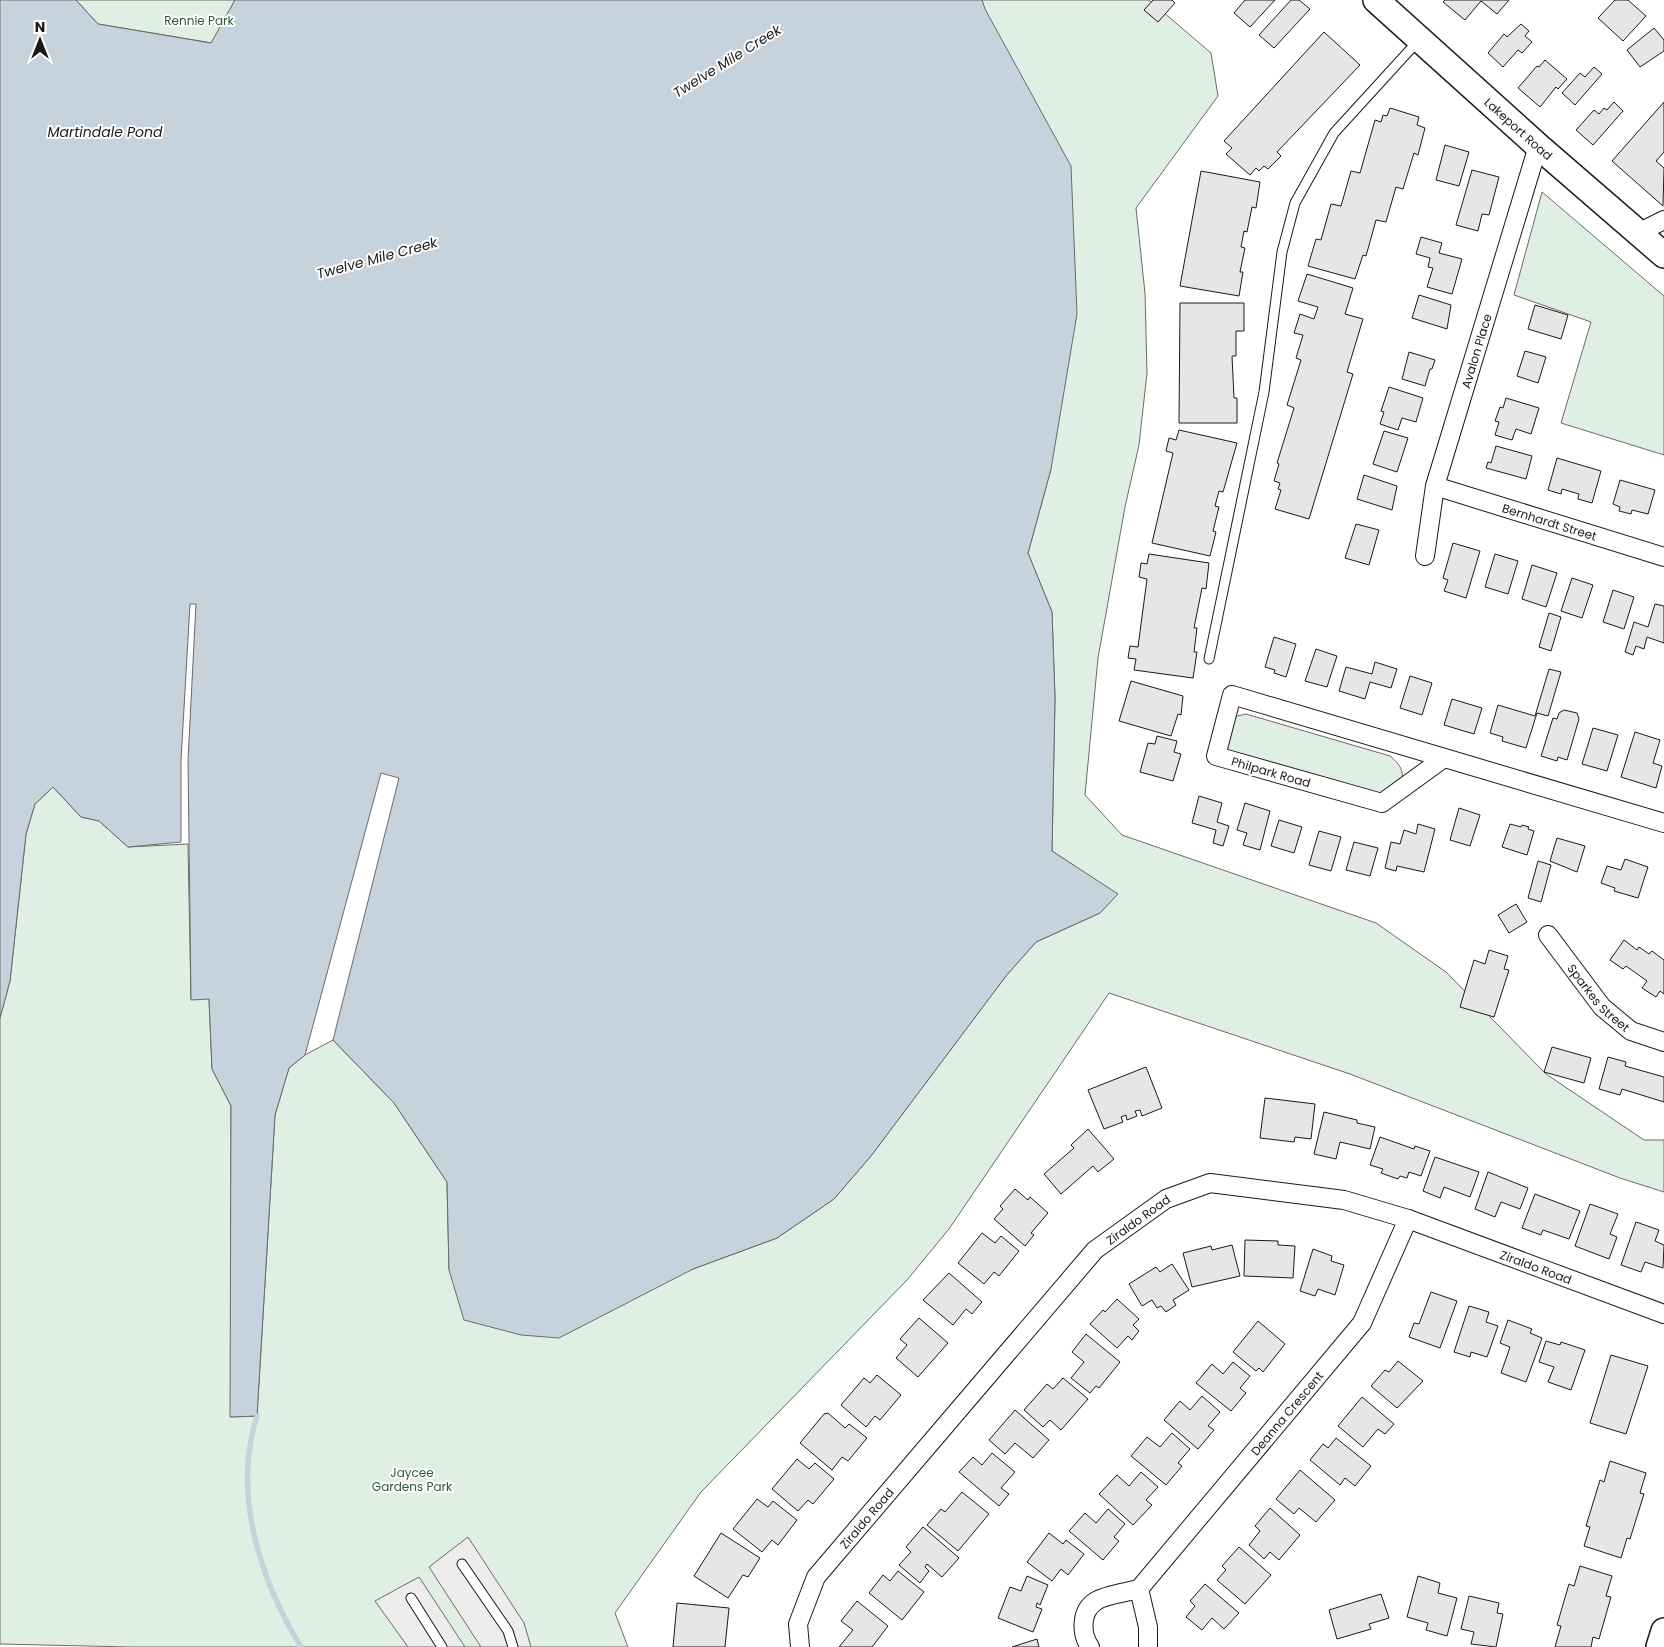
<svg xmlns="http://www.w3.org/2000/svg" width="1664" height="1647" viewBox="0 0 1664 1647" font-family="Poppins,sans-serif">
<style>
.green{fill:#e0efe3;stroke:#6a6a6a}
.parking{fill:#ededed;stroke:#6a6a6a}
.water{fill:#c6d2dc;stroke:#6a6a6a}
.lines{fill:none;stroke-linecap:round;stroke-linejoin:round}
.stream{stroke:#c6d2dc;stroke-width:5.5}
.building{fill:#e6e6e6;stroke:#1a1a1a}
.service-casing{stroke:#1a1a1a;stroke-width:11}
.minor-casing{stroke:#1a1a1a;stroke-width:20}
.secondary-casing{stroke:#1a1a1a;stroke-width:28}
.service{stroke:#fff;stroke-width:9}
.minor{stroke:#fff;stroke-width:18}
.secondary{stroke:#fff;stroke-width:25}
.labels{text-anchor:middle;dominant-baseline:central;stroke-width:4;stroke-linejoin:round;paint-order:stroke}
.park-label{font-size:12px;fill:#2b5a34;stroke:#fff}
.street-label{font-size:12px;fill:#1a1a1a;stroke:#fff}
.water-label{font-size:14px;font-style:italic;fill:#1a1a1a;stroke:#fff}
</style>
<rect width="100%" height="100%" fill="#fff"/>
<path class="green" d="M76,0H235L212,43L98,24Z
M982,0H1149L1211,53L1218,96L1136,208L1145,293L1147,373L1139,445L1125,507L1098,658L1085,795L1122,835L1376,923L1446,972L1546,1074L1644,1140H1664V1192L1620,1178L1350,1074L1109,993L949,1229L907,1280L701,1492L615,1613L628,1647H131L0,1644V1018L10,981L26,834L35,804L53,787L81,817L99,821L128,847L188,844L191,999L209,998L212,1069L231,1106V1417L257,1416L275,1115L289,1068L305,1055L333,1040L394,1103L447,1182L449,1270L693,1269L777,1238L834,1199L871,1156L1006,976L1036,942L1100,913L1117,894L1052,851L1055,698L1052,612L1028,553L1051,469Z
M1542,192L1664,296V455L1561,423L1591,322L1514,295Z
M1246,714L1390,756C1401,765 1404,771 1402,785L1382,800L1233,756L1224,747L1233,717Z"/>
<path class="parking" d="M468,1537L524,1623L531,1647H481L429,1567Z
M419,1577L465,1647H408L375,1601Z"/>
<path class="water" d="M0,0H76L98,24L211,43L235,0H982L985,9L1071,166L1077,314L1051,469L1028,553L1052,612L1055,698L1052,851L1118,894L1100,913L1036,942L1006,976L871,1156L834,1199L777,1238L693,1269L559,1338L521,1335L464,1320L449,1270L447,1182L394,1103L333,1040L399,778L381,773L305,1055L289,1068L275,1115L257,1416L230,1417L231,1106L212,1069L209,999L191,1000L188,760L196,604H190L181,760V842L128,847L99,821L81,817L53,787L35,804L26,834L10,981L0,1018Z"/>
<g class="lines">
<path class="stream" d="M257,1416C232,1493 260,1580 301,1647"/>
</g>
<path class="building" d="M1153,0H1172L1175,3L1158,22L1144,10Z
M1245,0H1275L1250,27L1234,13Z
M1291,0H1299L1310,9L1274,48L1259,35Z
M1445,0H1509L1497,14L1481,1L1465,20L1443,2Z
M1615,0H1628L1646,16L1623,41L1598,18Z
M1521,24L1529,31L1525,36L1532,42L1522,53L1518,50L1503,67L1488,53L1504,34L1507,37Z
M1654,28L1664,40V51L1640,67L1627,50Z
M1324,32L1360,65L1277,152L1281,156L1268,169L1264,166L1259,171L1256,168L1250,175L1226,154L1232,148L1224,141Z
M1545,60L1567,79L1558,89L1556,87L1540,107L1518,88L1537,66L1539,67Z
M1594,67L1602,74L1575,105L1562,93L1580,73L1585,77Z
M1614,102L1623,111L1593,145L1576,130L1594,110L1599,114L1604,108L1607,110Z
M1664,102V152L1656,161L1664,168L1663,206L1612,161Z
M1390,108L1419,117L1417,125L1425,128L1418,155L1414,153L1403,189L1396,187L1386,222L1376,220L1366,256L1363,255L1355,279L1308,266L1316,239L1321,240L1331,204L1341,206L1351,171L1360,173L1375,120L1381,122L1383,115L1387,116Z
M1445,145L1469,152L1459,186L1436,180Z
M1472,170L1499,177L1489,215L1482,214L1478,231L1456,225Z
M1201,171L1260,182L1256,208L1252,207L1247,232L1244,231L1241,247L1245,248L1240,272H1243L1239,296L1180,286Z
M1421,237L1442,243L1439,253L1462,259L1452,294L1427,287L1433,268L1428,267L1430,258L1416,254Z
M1307,274L1353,288L1345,314L1363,319L1347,372L1353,374L1309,519L1275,509L1281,490L1278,489L1280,483L1274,481L1279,464L1277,463L1294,408L1287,405L1301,360L1296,358L1303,335L1294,333L1300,314L1314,319L1318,307L1298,301Z
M1419,295L1451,305L1447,329L1412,318Z
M1180,303H1244V331H1236V356H1232L1234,398H1237V423H1179Z
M1535,305L1568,315L1561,339L1528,329Z
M1525,351L1546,357L1538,383L1517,376Z
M1409,352L1435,360L1432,369H1430L1425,386L1402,379Z
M1389,387L1423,398L1416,422L1402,418L1398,430L1380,424L1384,412L1381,411Z
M1506,398L1539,408L1531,434L1516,429L1512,440L1495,435L1499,422L1495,421L1500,407L1503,408Z
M1179,430L1237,443L1223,492L1219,491L1215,506L1219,507L1213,531L1216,532L1210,556L1152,543L1173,453L1166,451L1169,438L1176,440Z
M1384,431L1408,438L1397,472L1373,464Z
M1496,446L1532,456L1526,479L1486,468L1488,462L1491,463Z
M1557,458L1601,471L1592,503L1578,499L1579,494L1562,489L1561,494L1548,490Z
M1364,475L1397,486L1392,510L1357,499Z
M1620,480L1655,490L1648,514L1632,510L1631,514L1619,511L1620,507L1613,504Z
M1356,524L1379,530L1369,565L1345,558Z
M1453,543L1480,551L1466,598L1444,591L1448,580L1443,578Z
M1149,554L1209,563L1206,589L1202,588L1194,628H1197L1194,652H1197L1193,678L1134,670L1136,659L1128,658L1130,646L1138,647L1147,579L1139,577L1141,563L1147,564Z
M1495,554L1518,561L1508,594L1485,587Z
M1532,565L1557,573L1546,607L1522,599Z
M1572,578L1593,585L1582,618L1561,611Z
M1613,590L1634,597L1624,629L1603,622Z
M1655,604L1664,606V643L1647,637L1644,649L1636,646L1633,655L1625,652L1634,622L1648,627Z
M1549,613L1561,617L1551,651L1539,647Z
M1274,637L1296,644L1286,677L1274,673L1275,670L1265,667Z
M1316,649L1337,656L1327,687L1305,681Z
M1375,662L1397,669L1391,688L1370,682L1365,699L1339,691L1346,667L1372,674Z
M1549,669L1561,672L1548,716L1537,713L1526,748L1502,741L1503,737L1490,733L1498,705L1535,716Z
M1410,676L1432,683L1422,715L1400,708Z
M1131,681L1183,696L1181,715L1178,714L1171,736L1119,721Z
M1452,699L1482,708L1474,734L1444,725Z
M1564,710L1577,713L1579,719L1567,760L1558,757L1557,761L1541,756L1553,718L1557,719L1559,713Z
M1593,728L1618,735L1607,771L1582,764Z
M1635,732L1660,740L1653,763L1662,766L1656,788L1621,777Z
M1157,736L1177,741L1174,752L1181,754L1173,781L1140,772L1148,743L1155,744Z
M1199,796L1222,803L1217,822L1229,826L1223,846L1213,843L1216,830L1192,823Z
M1245,803L1270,811L1260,850L1243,845L1247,833L1237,830Z
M1459,808L1480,815L1470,846L1450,840Z
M1279,820L1302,827L1294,853L1271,846Z
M1418,824L1435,829L1424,872L1397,866L1396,871L1385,868L1391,842L1400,844L1404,830L1416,834Z
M1510,824L1521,827L1522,825L1529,827L1528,829L1534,831L1527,855L1502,847Z
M1319,831L1341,837L1331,871L1309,865Z
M1557,838L1585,846L1577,872L1550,861Z
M1354,842L1378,848L1370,876L1346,870Z
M1625,859L1648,867L1638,898L1614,891L1615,888L1601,883L1607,866L1621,870Z
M1538,861L1551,865L1541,902L1528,898Z
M1516,904L1527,922L1509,933L1498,915Z
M1624,940L1637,950L1639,947L1649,954L1652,951L1664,960V994L1660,991L1656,997L1642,988L1647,981L1626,966L1623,969L1610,960Z
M1489,950L1508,956L1504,969L1509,970L1494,1017L1460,1007L1474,960L1485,964Z
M1552,1047L1591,1058L1584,1083L1544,1072Z
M1608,1057L1626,1062L1625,1066L1664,1077V1102L1622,1089L1620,1095L1599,1089Z
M1146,1067L1162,1108L1142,1116L1140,1110L1135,1111L1137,1116L1127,1120L1126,1115L1121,1117L1123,1122L1104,1129L1088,1090Z
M1265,1098L1315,1104L1311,1139L1295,1137L1294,1142L1260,1138Z
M1324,1112L1357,1120V1123L1375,1127L1370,1149L1340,1142L1336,1159L1314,1154Z
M1088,1129L1114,1159L1098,1172L1093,1166L1061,1194L1044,1174L1074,1148L1071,1145Z
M1380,1137L1414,1149L1415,1146L1430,1151L1421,1176L1409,1172L1407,1178L1400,1176L1398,1179L1381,1173L1383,1169L1370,1165Z
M1435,1157L1479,1172L1470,1197L1444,1187L1440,1198L1423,1191Z
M1488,1172L1528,1188L1520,1209L1501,1202L1495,1217L1475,1209Z
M1015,1189L1028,1200L1030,1197L1048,1213L1031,1233L1034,1235L1025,1246L994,1219L1003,1209L1000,1206Z
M1535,1194L1580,1211L1569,1239L1543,1230L1541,1235L1522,1228Z
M1590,1204L1618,1214L1610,1234L1617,1237L1609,1259L1575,1246Z
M1636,1222L1659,1230L1655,1241L1664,1245L1663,1268L1645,1262L1641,1272L1621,1265Z
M982,1233L995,1243L1001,1236L1019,1251L999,1276L994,1272L984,1284L958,1263Z
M1245,1240L1278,1241V1245L1295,1246L1293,1278L1244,1276Z
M1232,1245L1240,1276L1192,1287L1183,1253L1211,1246L1212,1250Z
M1313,1249L1332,1256L1331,1261L1344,1265L1335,1295L1318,1289L1315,1296L1300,1291Z
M1172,1264L1189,1290L1173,1300L1176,1305L1166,1312L1161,1306L1157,1308L1152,1300L1142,1306L1129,1284L1156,1267L1160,1272Z
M949,1273L982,1302L972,1314L966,1309L953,1325L923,1300Z
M1431,1292L1457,1301L1440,1348L1409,1337L1414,1323L1419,1324Z
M1117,1299L1139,1319L1133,1325L1139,1331L1132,1340L1128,1336L1117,1348L1090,1324L1103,1310L1105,1312Z
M1469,1306L1489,1312L1486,1322L1498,1326L1487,1357L1471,1352L1470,1357L1454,1352Z
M919,1318L948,1343L918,1377L896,1358L907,1345L900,1339Z
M1508,1320L1532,1329L1530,1333L1542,1338L1526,1382L1501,1373L1510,1347L1500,1343Z
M1258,1321L1285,1344L1263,1372L1259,1368L1256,1371L1233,1352Z
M1086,1334L1120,1362L1099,1388L1096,1386L1090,1393L1071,1378L1084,1362L1072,1352Z
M1546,1341L1560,1345L1561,1342L1585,1350L1571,1390L1548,1382L1554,1367L1539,1362Z
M1611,1355L1648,1366L1626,1434L1590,1423Z
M1398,1361L1423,1381L1397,1408L1371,1386L1385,1370L1389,1372Z
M1233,1362L1250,1376L1240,1388L1246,1393L1231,1411L1196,1383L1212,1364L1223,1374Z
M877,1375L901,1395L880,1420L875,1416L866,1427L841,1405L864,1378L870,1383Z
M1063,1378L1088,1399L1061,1430L1050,1420L1043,1427L1024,1410L1047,1384L1053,1389Z
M1202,1396L1220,1412L1208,1426L1214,1430L1198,1449L1164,1420L1180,1401L1190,1410Z
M1362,1397L1394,1424L1385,1434L1378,1429L1363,1447L1338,1426Z
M1015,1410L1049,1440L1033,1458L1015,1443L1005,1454L989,1440Z
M828,1413L845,1428L849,1424L867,1438L848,1461L842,1457L832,1470L800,1443L824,1414Z
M1172,1433L1190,1449L1178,1463L1182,1466L1166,1485L1131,1456L1147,1437L1160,1447Z
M1336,1438L1371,1466L1355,1486L1345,1478L1340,1485L1310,1460L1323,1444L1328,1448Z
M992,1453L1015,1472L1001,1488L1009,1494L999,1506L959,1472L973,1457L982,1465Z
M797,1459L809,1469L815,1463L834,1479L813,1504L808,1500L798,1511L772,1489Z
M1610,1461L1646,1473L1640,1493L1644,1494L1630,1539L1627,1538L1621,1558L1584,1546L1590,1527L1586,1526L1600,1480L1604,1482Z
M1300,1470L1335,1500L1316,1522L1299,1508L1294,1514L1276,1499Z
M1141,1472L1158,1487L1146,1500L1152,1505L1133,1525L1099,1494L1117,1475L1129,1486Z
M962,1492L989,1514L958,1551L927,1525L941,1509L945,1512Z
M757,1499L768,1507L773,1501L797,1520L778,1545L772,1540L762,1552L733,1529Z
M1270,1508L1300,1535L1279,1560L1270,1552L1264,1559L1249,1545L1260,1531L1255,1526Z
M1108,1509L1125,1524L1114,1537L1119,1541L1103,1560L1069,1531L1085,1513L1096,1523Z
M923,1527L959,1558L942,1577L927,1564L925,1567L929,1571L920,1583L899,1565L911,1552L906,1547Z
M721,1533L760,1558L748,1577L743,1575L728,1598L694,1576Z
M1049,1533L1063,1544L1066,1540L1084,1554L1068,1575L1061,1569L1052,1581L1027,1562Z
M1239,1547L1271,1575L1245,1604L1217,1580L1226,1570L1222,1566Z
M1580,1566L1612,1576L1606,1596L1611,1597L1599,1639L1593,1637L1591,1647H1555L1561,1626L1557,1625L1569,1584L1574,1586Z
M898,1571L924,1592L902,1620L869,1593L883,1575L890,1581Z
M1027,1576L1048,1585L1040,1605L1037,1603L1036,1607L1042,1609L1033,1632L998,1618L1010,1587L1021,1591Z
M1418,1576L1440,1583L1438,1593L1457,1598L1447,1636L1426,1630L1428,1623L1407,1617Z
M1205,1584L1239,1613L1224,1629L1212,1618L1202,1630L1186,1617L1195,1606L1190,1601Z
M1381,1594L1389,1618L1369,1624L1371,1629L1337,1639L1329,1610Z
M1469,1596L1499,1603L1497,1613L1503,1614L1496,1647L1471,1644L1474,1632L1461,1629Z
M857,1601L888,1626L872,1647H839L853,1630L841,1621Z
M677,1603L729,1608L725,1647H673Z
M1037,1639L1039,1647H1012Z"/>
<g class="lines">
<g class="service-casing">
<path id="service" d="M1209,659L1264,392L1282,252L1295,203L1334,133L1418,41
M462,1564L508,1631L513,1647
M411,1598L442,1647"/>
</g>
<g class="minor-casing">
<g id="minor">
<path d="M1638,233L1664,220"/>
<path id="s1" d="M1435,486L1664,557"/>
<path id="s2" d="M1425,556L1435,486L1538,146"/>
<path d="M1444,758L1382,803L1216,756L1232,695L1664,823"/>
<path id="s3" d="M1548,935L1602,1007L1631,1031L1664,1042"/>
<path d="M1139,1589L1148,1627V1647"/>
<path id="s4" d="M800,1647L798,1624L816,1577L1095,1250L1166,1199L1210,1183L1344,1200L1408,1219L1664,1314"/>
<path id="s5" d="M1090,1647C1081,1634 1080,1611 1096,1601C1105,1595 1128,1592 1139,1589L1362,1323L1408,1219"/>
</g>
</g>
<g class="secondary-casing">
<g id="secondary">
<path id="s6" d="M1376,0L1538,146L1664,255"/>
<path d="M1659,1647L1664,1631"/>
</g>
</g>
<use href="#service" class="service"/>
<use href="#minor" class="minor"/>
<use href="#secondary" class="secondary"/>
</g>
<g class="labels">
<g class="park-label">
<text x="199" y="20">Rennie Park</text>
<text x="412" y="1472">Jaycee<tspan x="412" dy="14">Gardens Park</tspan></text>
</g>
<g class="street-label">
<text stroke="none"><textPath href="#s6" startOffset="192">Lakeport Road</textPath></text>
<text stroke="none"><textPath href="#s2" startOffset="212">Avalon Place</textPath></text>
<text stroke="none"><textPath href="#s1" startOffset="120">Bernhardt Street</textPath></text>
<text transform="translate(1271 772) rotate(16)">Philpark Road</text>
<text stroke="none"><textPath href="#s3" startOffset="81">Sparkes Street</textPath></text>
<text stroke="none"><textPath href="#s4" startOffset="556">Ziraldo Road</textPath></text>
<text stroke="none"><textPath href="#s4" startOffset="976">Ziraldo Road</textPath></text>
<text stroke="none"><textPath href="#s5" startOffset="326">Deanna Crescent</textPath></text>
<text stroke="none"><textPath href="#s4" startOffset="151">Ziraldo Road</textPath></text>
</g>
<g class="water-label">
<text transform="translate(727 61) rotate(-32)">Twelve Mile Creek</text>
<text x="105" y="132">Martindale Pond</text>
<text transform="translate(377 258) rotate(-15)">Twelve Mile Creek</text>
</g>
</g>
<g transform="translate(40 40)" stroke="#ffffff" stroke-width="4" paint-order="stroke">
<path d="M0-4L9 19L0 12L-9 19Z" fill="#1a1a1a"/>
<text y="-8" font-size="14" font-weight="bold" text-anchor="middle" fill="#1a1a1a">N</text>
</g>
</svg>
